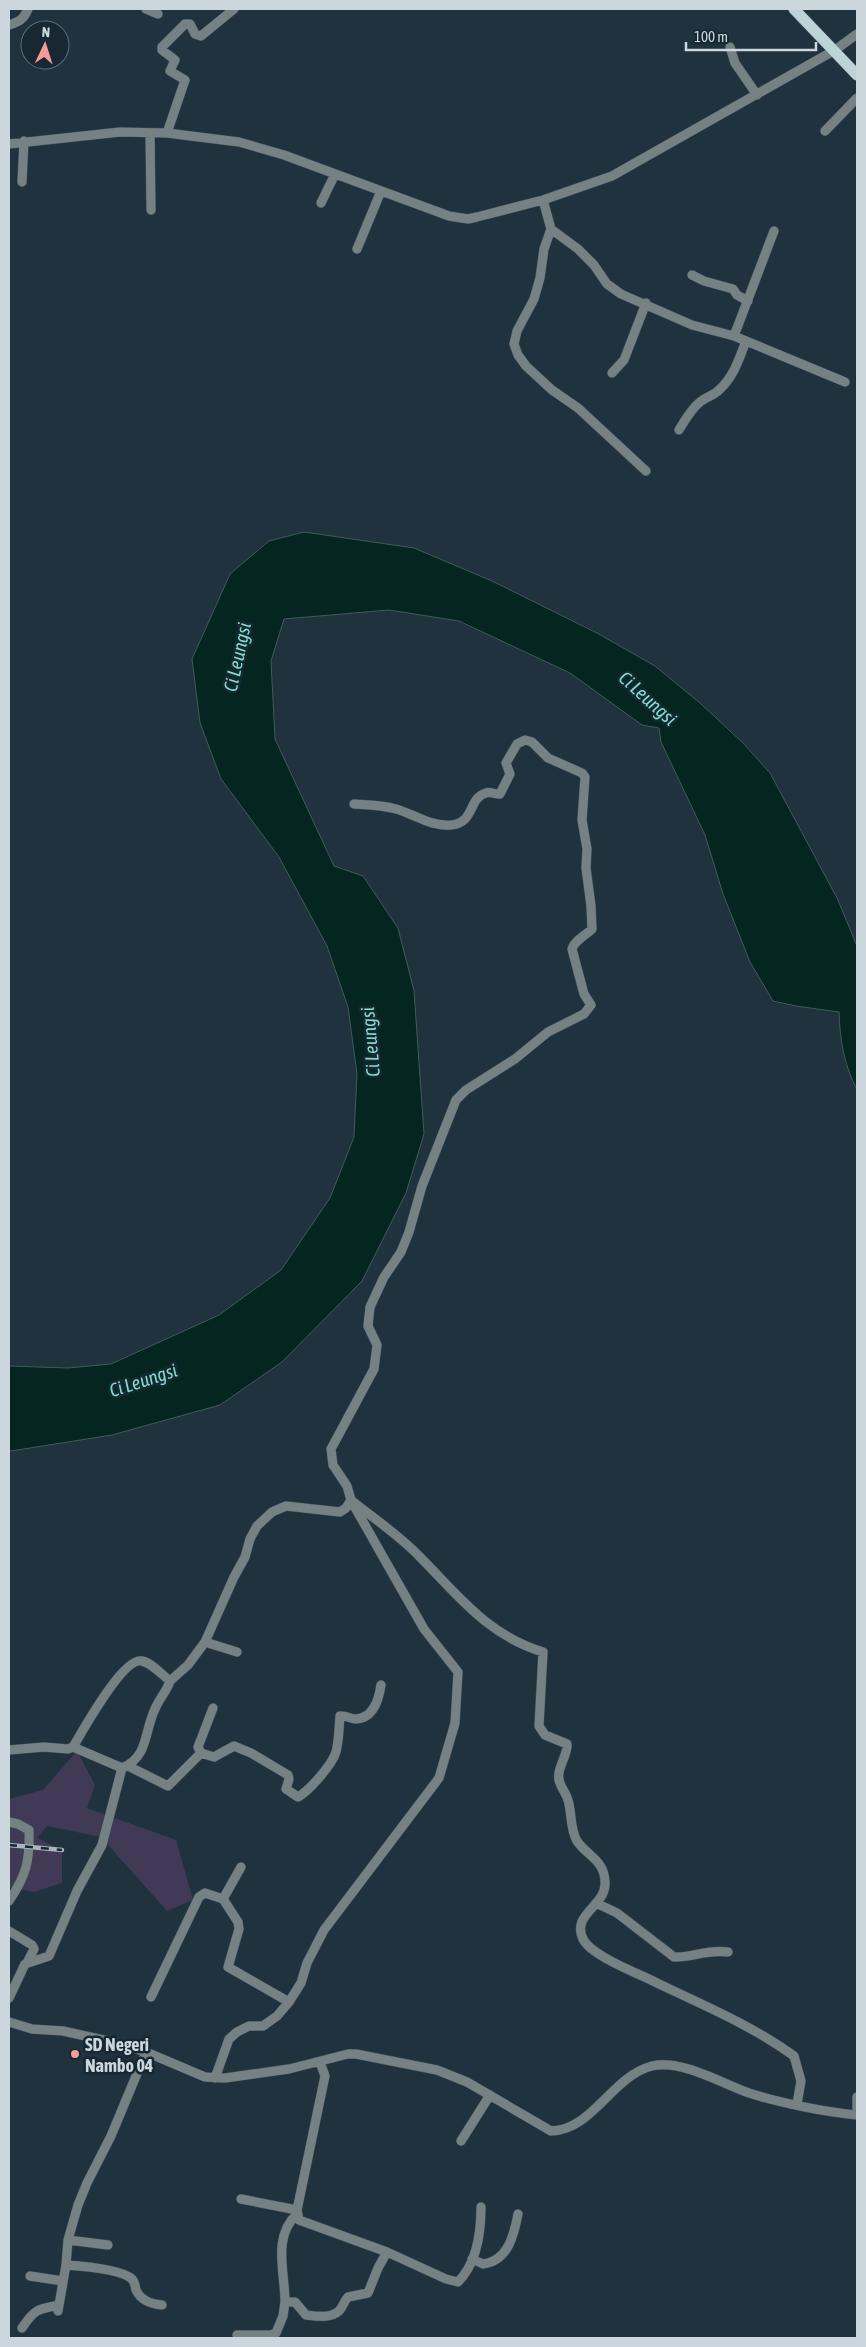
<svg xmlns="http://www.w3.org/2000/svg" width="866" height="2347" viewBox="0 0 866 2347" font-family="'Asap Condensed',sans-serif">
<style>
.green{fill:#403a57}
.water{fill:#052620;stroke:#405b59}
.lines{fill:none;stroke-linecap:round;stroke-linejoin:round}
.minor-casing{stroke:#3f505a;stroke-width:10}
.major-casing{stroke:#3f505a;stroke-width:12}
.minor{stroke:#768183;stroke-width:9}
.major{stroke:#bcd4d7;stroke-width:11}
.rail-casing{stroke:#a9b6bd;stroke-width:4.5}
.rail{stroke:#172832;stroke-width:2.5;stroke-dasharray:8;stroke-linecap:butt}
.poi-dot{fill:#f59b9b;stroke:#172832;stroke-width:2}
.labels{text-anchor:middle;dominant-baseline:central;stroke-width:5;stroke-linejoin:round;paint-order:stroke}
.poi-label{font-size:18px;font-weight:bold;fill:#cbd6dd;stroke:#172832;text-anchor:start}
.water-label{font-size:19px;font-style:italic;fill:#7fdecb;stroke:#172832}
</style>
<rect width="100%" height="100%" fill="#20323d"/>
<path class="green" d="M77,1751L95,1785L87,1808L176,1840L193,1900L167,1911L101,1837L47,1826L37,1838L62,1850V1883L34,1892L9,1887V1799L43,1790Z"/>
<path class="water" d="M304,532L414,548L492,581L597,633L655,666L700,703L743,743L770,773L837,898L857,946V1090C844,1064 840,1041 839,1012L796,1006L773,1001L750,962L723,894L705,835L661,742L659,728L642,725L570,673L459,621L389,610L284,619L271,661L275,739L334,866L363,876L398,928L414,991L424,1134L406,1193L362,1281L282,1362L220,1405L112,1435L11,1451L9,1450V1366L68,1368L111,1364L219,1315L281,1270L330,1198L354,1137L357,1074L348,1007L327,946L279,857L221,779L200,723L192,659L230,574L269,541Z"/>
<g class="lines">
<g class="minor-casing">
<path id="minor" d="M146,9L158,14
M9,25C19,22 24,19 28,9
M730,47L735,63L757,95
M825,131L857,98
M150,133L151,210
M167,133L185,80L170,71L175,60L162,50V47L185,24H190L195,34L201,36L234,9
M9,144L120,132L167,133L239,142L284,155L449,216L468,219L477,217L543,200L612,176L835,50L857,34
M22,182L24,141
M543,200L551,229L544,249L540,278L534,299L517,331L514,344L518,355L526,366L552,390L578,408L646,471
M321,203L335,174
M551,229L578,249L594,265L607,284L621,294L692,325L734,336L845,382
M357,249L381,191
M692,275L704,281L733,289L737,295L748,301
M734,336L774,231
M612,373L624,360L646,303
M679,430C685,420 691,409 700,402C707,396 714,396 720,389C734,376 739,359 746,341
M351,1500C373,1518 399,1535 419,1556C458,1595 487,1635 543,1652L539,1726L545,1735L567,1744C568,1753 560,1764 559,1773C557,1784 565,1790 568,1800C572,1813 570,1830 577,1841C587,1856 605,1860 605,1883C606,1906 571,1914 583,1939C591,1956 640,1974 657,1983C703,2005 753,2026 794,2056L801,2081L797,2104
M205,1642L237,1652
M73,1747L122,1768
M9,1750L44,1747L68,1749L73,1747C82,1732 123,1657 142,1661C152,1663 162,1675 170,1681L188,1665L205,1642L234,1577L245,1557L250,1539L257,1526L272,1512L286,1506L340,1512L346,1508L351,1500L347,1486L333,1465L331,1449L374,1369L377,1345L368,1326L370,1307L384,1277L401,1252L409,1232L422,1186L456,1100L466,1090L515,1059L548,1032L584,1014L591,1005L584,994L572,949C574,941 586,935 592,929L591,906L586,868L587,849L582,820L585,777L582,773L548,758L532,742L525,740L517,744L506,763L510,774L500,794C495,795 491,791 486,793C468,798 475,823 451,825C431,827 414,814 396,809C382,805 368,805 354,804
M201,1753L198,1747L213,1708
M128,1766L168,1786L201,1753L214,1757L234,1746L251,1753L288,1775L289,1779L286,1789L298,1797C309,1791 332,1765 336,1752C339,1740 339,1728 340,1716C346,1715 350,1719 356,1719C374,1718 379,1699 381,1685
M9,1822L18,1824L29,1830C30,1861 26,1876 9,1901
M241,1867L223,1899L238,1922L239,1929L228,1967L289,2002
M596,1903L617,1913L674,1957C692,1958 706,1949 728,1952
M9,1931L32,1945L34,1949L27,1963
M151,1997L199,1897L205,1893L223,1899
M9,1998L25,1964L49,1956L77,1891L102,1845L122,1768C149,1757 144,1731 155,1709C159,1699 167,1691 170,1681
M9,2022L32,2029L63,2031L113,2042L146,2052L205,2077L225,2078L289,2069L348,2054H356L437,2070L467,2082L551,2131C593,2130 612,2076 652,2066C681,2059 721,2083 749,2093C780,2103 825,2112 857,2115
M320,2062L325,2076L297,2210L299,2220L387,2252L446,2279L458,2282C477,2263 481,2233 481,2207
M215,2078L229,2039L237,2032L249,2026H263L277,2016L289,2002L301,1983L307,1963L324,1930L439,1778L455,1723L458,1672L424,1629L353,1504
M857,2097V2108
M461,2141L490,2095
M241,2199L297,2210
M68,2240L108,2245
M472,2259L483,2264C508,2261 514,2235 518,2214
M66,2265C81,2266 121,2269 132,2279C135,2282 135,2286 136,2290C141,2301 151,2304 162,2305
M30,2276L63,2281
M285,2302C285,2272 272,2237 297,2214
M58,2311L66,2265L68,2240L78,2205L87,2183L111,2136L146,2052
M22,2328C34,2310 37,2309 59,2305
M237,2335H270L276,2333L283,2316L285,2302H295L306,2315C316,2316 330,2319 339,2311C343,2307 344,2301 348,2297L368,2293L378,2268L387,2252"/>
</g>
<g class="major-casing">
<path id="major" d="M794,9L857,75"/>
</g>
<use href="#minor" class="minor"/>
<use href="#major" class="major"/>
<g class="rail-casing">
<path id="rail" d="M9,1845L62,1850"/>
</g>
<use href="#rail" class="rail"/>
</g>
<circle class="poi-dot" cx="75" cy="2054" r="5"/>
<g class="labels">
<g class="poi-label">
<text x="85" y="2044">SD Negeri<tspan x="85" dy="21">Nambo 04</tspan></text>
</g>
<g class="water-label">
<text transform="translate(237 657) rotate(-78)">Ci Leungsi</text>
<text transform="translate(648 698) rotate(42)">Ci Leungsi</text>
<text transform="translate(370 1042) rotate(-95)">Ci Leungsi</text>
<text transform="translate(143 1380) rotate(-18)">Ci Leungsi</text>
</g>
</g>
<rect width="866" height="2347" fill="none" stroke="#cbd6dd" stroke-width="20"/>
<g transform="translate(45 45) rotate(4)"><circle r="24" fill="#172832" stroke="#5f6e76"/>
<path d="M0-4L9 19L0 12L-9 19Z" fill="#f59b9b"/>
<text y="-8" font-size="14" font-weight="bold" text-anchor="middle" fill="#cbd6dd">N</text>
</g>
<path d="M686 42v8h130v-8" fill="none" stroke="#cbd6dd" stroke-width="2.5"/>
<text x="694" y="42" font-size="15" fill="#cbd6dd" stroke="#172832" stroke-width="4" paint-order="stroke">100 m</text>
</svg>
